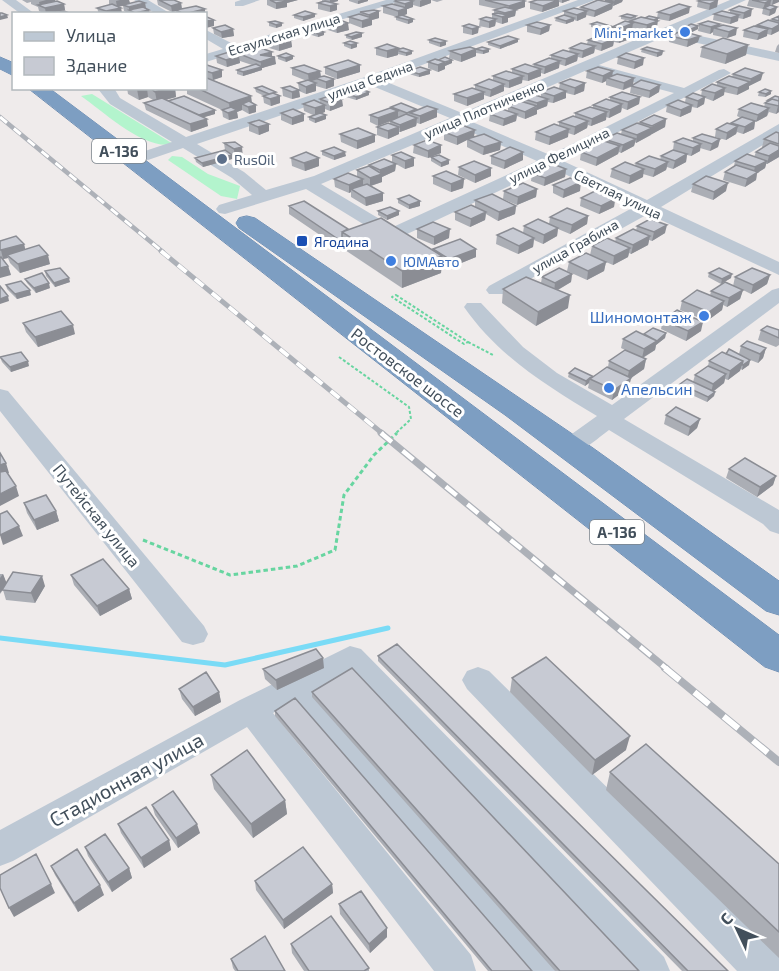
<svg xmlns="http://www.w3.org/2000/svg" width="779" height="971" viewBox="0 0 779 971" font-family="'Exo 2',sans-serif">
<style>
.green{fill:#b3f4cd}
.lines{fill:none;stroke-linecap:round;stroke-linejoin:round}
.stream{stroke:#7adbf6;stroke-width:5}
.highway-casing{stroke:#6888ae;stroke-width:1}
.path-far1{stroke:#67d5a0;stroke-width:2;stroke-dasharray:3 2;stroke-linecap:butt}
.path{stroke:#67d5a0;stroke-width:3;stroke-dasharray:4.5 3;stroke-linecap:butt}
.minor{fill:#bdc8d4;fill-rule:evenodd}
.highway{fill:#7d9ec2;fill-rule:evenodd}
.rail-far3-casing{stroke:#adb1b8;stroke-width:4.5}
.rail-far2-casing{stroke:#adb1b8;stroke-width:5}
.rail-far1-casing{stroke:#adb1b8;stroke-width:7}
.rail-casing{stroke:#adb1b8;stroke-width:8}
.rail-far3{stroke:#fff;stroke-width:3;stroke-dasharray:9;stroke-linecap:butt}
.rail-far2{stroke:#fff;stroke-width:4;stroke-dasharray:11;stroke-linecap:butt}
.rail-far1{stroke:#fff;stroke-width:4.5;stroke-dasharray:14;stroke-linecap:butt}
.rail{stroke:#fff;stroke-width:6;stroke-dasharray:19;stroke-linecap:butt}
.wall{fill:#abaeb5}
.shaded-wall{fill:#8b8d94}
.building{fill:#c7cad3;stroke:#8b8d94;stroke-width:1.5}
.shop-dot{fill:#3f7fe0;stroke:#fff;stroke-width:2}
.service-dot{fill:#5c6f8a;stroke:#fff;stroke-width:2}
.transit-dot{fill:#1a4fb4;stroke:#fff;stroke-width:2}
.labels{text-anchor:middle;dominant-baseline:central;stroke-width:6;stroke-linejoin:round;paint-order:stroke}
.far-shop-label{font-size:14px;fill:#366cbe;stroke:#fff;text-anchor:end}
.far-street-label{font-size:14px;fill:#424f5b;stroke:#fff}
.far-service-label{font-size:14px;fill:#4e5e75;stroke:#fff;text-anchor:start}
.far-transit-label{font-size:14px;fill:#164399;stroke:#fff;text-anchor:start}
.shield{fill:#fff;stroke:#7b848c;stroke-width:1.5}
.shield-label{font-size:15px;font-weight:bold;fill:#424f5b}
.shop-label{font-size:16px;fill:#366cbe;stroke:#fff;text-anchor:end}
.street-label{font-size:16px;fill:#424f5b;stroke:#fff}
.near-street-label{font-size:20px;fill:#424f5b;stroke:#fff}
</style>
<rect width="100%" height="100%" fill="#efebeb"/>
<path class="green" d="M92,94L173,144C145,151 104,112 81,96Z
M172,156L182,157L208,174L240,186L237,199L221,196L168,160Z"/>
<g class="lines">
<path class="stream" d="M0,638L225,665L388,628"/>
<g class="highway-casing">
<path id="highway" d="M0,57L14,63V76L0,69Z
M28,88H49L779,635V672L765,667Z
M247,216L255,218L593,448L779,581V615L766,611L505,415L239,228L236,223L239,218Z"/>
</g>
<path class="path-far1" d="M396,295L468,342L464,344L392,297Z
M468,342L493,355
M339,357L409,407L411,419L395,434"/>
<path class="path" d="M143,540L230,575L297,566L335,550L344,495L374,455L397,433"/>
<path class="minor" d="M2,0H16L35,14H21Z
M134,0H148L171,14H156Z
M241,0H260L243,6H235V2Z
M386,0H404L206,62V54L223,49L206,39V30L235,45Z
M578,0H595L382,80L462,113L730,0H746L677,31L779,53V61L666,36L599,65L684,88L719,70L724,69L731,73L563,161L647,200L779,124V135L661,207L779,262V275L648,214L503,294H489L486,290L489,286L634,207L550,167L405,235L409,239L406,243H394L306,189L225,214L219,213L216,209L219,205L252,195L232,178L183,148L148,160L142,158L140,155L142,152L172,142L110,104L98,89L114,88L120,98L186,137L365,77ZM587,70L674,93L550,155L470,121ZM370,85L450,118L314,176L266,190L244,172L197,144ZM457,126L537,161L393,227L321,184Z
M779,288V303L624,419L779,510V534L770,531L763,524L609,430C595,440 581,456 562,451L559,446L562,441L597,416C547,386 498,356 464,307L467,303H481L523,347L557,373L612,405L772,290Z
M0,389L8,391L204,626L208,634L204,642L193,645L182,642L0,411Z
M350,646L361,649L664,957L670,971H623L346,674L315,691L558,957L564,971H518L288,705L273,713L471,955L476,971H434L247,727L13,861L0,866V830L240,700Z
M478,667L489,671L779,957V971H737L467,689L462,680L467,671Z"/>
<use href="#highway" class="highway"/>
<g class="rail-far3-casing">
<path id="rail-far3" d="M0,117L163,252"/>
</g>
<g class="rail-far2-casing">
<path id="rail-far2" d="M161,251L383,434"/>
</g>
<g class="rail-far1-casing">
<path id="rail-far1" d="M381,433L667,669"/>
</g>
<g class="rail-casing">
<path id="rail" d="M665,668L779,762"/>
</g>
<use href="#rail-far3" class="rail-far3"/>
<use href="#rail-far2" class="rail-far2"/>
<use href="#rail-far1" class="rail-far1"/>
<use href="#rail" class="rail"/>
</g>
<path class="wall" d="M22,0H55V1L64,4L65,10L54,13L69,14H45L39,11L38,7L31,4V2L27,3Z
M109,0H129L130,3H145L146,8L150,14H130L124,11L123,6L118,7L121,8L122,14H99L97,8L111,5L109,4Z
M157,0H174L181,3L182,9H205V14H176V11L172,12L158,5Z
M267,0H298L287,3V7L276,9L267,5Z
M322,0H338V1L332,3L337,4V10L330,12L318,9V3L322,1Z
M349,0H368V1L358,4L349,1Z
M410,0H443L437,2L431,0V3L420,7L413,5V7L407,9V14L403,16L413,22L408,24L396,20V17H397L383,13V6L394,4L395,1Z
M479,0H522L525,7L516,10L515,16L508,18V22L502,24L496,22L495,26L489,28L479,26L480,19L492,18V14H494V10L497,9L479,5Z
M537,0H570L562,3L559,2V6L542,12L530,9V2Z
M718,0L717,7L709,10L697,7L698,1Z
M749,0H779L772,5L770,4V5L777,7L775,13L769,16L762,14L763,9L747,6Z
M605,1L622,2L613,6L612,9L594,17L586,15V17L577,21L574,20V21L566,24L555,21L556,18L564,15V11L580,9L581,7L590,4V3Z
M739,6L751,16L743,19L738,18V21L730,24L713,20L714,14L730,13V10Z
M379,11V18L372,20V25L362,28L349,23V17L360,15V12Z
M658,12L689,13L669,21L658,19L657,27L646,31L632,28V30L627,32L630,39L619,43L614,42L613,46L601,51L595,49L594,53L582,58L578,57L577,61L565,66L559,64V68L544,74L541,73V76L528,81L522,80V83L509,88L504,87V91L490,97L484,95V99L467,106L454,101V94L475,89V85L493,80V76L512,73V69L533,67L534,64L551,58V55L569,51L570,48L587,44L588,40L605,37V33L608,32L591,27V24L613,26L630,23V21L621,19V16H636V19L645,18H657Z
M294,15L315,17L303,21L294,18Z
M779,16V31L771,35L767,34V36L757,40L743,37L744,30L771,21L772,19Z
M269,22L282,26L276,28L269,26Z
M325,23L349,30L337,33L325,29Z
M469,24L478,33L472,35L463,33V26Z
M699,24H720L719,26L736,35L727,38L713,35V32L710,34L698,31Z
M527,25H550L549,31L540,35L527,32Z
M213,28L233,29L234,36L222,38L214,34Z
M305,29L324,35L318,37L305,33Z
M681,29H698L690,33L698,42L687,47L669,42L670,36L680,31Z
M362,33V37L352,40L346,38V35Z
M518,39V42L500,49L488,45V42Z
M266,40H291L292,47L279,51L266,47Z
M429,40L446,45L440,47L429,43Z
M344,43L357,47L351,49L344,46Z
M779,44V53L775,52L777,46Z
M748,45L746,55L725,64L700,57L702,47Z
M376,48H398V49L412,54L406,56L398,54V55L387,58L376,55Z
M489,49V52L483,54L476,53V56L461,62L449,58L450,51Z
M642,49L663,51L662,55L657,57L641,52Z
M238,51L272,52V56L276,64L262,68V70L243,76L237,74V70L252,65L240,61V63L227,67L217,63L216,56L238,55Z
M626,53L643,65L634,69L617,64L618,57Z
M278,56H293V59L286,62L278,59Z
M428,62L452,63L445,66V69L438,72L428,68Z
M206,65L222,77L213,80L251,96L252,103L256,112L249,114L242,110L237,112L238,118L229,120L223,117L222,110L187,94V88H206Z
M360,65V72L337,79L325,74V67Z
M292,68L320,71L321,77L334,79V86L326,89L316,86V91L306,94L299,91L300,97L292,99L283,96L282,88L299,89L298,83L307,81L292,75Z
M409,71L430,74L419,77L409,74Z
M587,71L613,75L633,84L660,85L659,92L649,98L630,93L631,87L623,90L606,85V81L602,83L586,78Z
M733,74L761,80L749,86V89L737,95L724,92V95L713,101L705,98L704,104L697,108L692,107L691,112L680,117L666,112L667,105L685,102L686,97L701,96L702,90L717,86V82L732,77Z
M560,83H585L584,91L574,95L566,93V98L553,103L548,102L547,106L537,110V114L525,119L517,116L516,121L503,126L489,121L490,114L508,111V106L524,102V99L541,96V92L559,88Z
M127,88H175L176,97L166,100L215,114L204,117L208,126L191,132L146,110L144,103L153,100L148,97L139,100L128,94Z
M255,88L276,94L280,103L271,106L264,103L263,96H264L256,92Z
M771,91V94L765,97L758,96L759,92Z
M346,93L369,95L356,100L346,97Z
M610,97H640L639,104L627,110L622,108L621,112L609,118L606,117V120L591,126L588,125L587,128L574,135L568,133V137L549,145L535,140L536,132L559,126V122L575,116V113L593,108V105L610,100Z
M779,97V112L776,114L769,112L767,116L755,122L754,129L743,134L737,132L736,134L726,140L715,137L716,129L731,124V123L741,118L737,116L739,109L764,107L765,103L768,100Z
M320,99L343,106L330,111L325,109V112L321,113L326,115V119L315,123L309,120V117L313,115L304,111L303,104L320,103Z
M391,107L416,109V110L437,117L420,124L417,123L416,126L400,132H399V134L388,139L377,135V127L390,123V121L378,126L370,122V115L391,108Z
M281,113L304,121L292,125L281,120Z
M666,119L665,127L651,134V135L636,143L635,142L634,146L621,153L619,152L618,154L596,166L580,160L581,152L604,141V139L621,134L622,130L640,124V122Z
M249,123L269,124V131L259,135L249,131Z
M444,132L501,142L500,150L483,155L467,147V140L457,145L444,140Z
M779,133V157L767,164H766L765,168L757,173L756,180L745,187L723,180L725,172L734,166L735,161L754,157L756,152L763,148L762,147L764,139Z
M340,134L375,135V142L357,149L341,142Z
M693,138L720,139L718,147L710,151L700,148V151L691,156L687,155L686,162L673,169L667,167L666,170L653,177L643,174V177L629,184L610,177L612,169L635,165L636,163L660,160L661,156L673,150L674,142L693,141Z
M235,142L243,158L235,161L232,159L203,167L196,162L195,158L225,150L224,143Z
M414,145H441V153L428,158L413,153Z
M322,151L346,156L334,160L322,155Z
M523,152V160L504,169L491,164V156Z
M392,155L414,158V166L405,169L396,164L395,171L382,177V182L371,186L383,193V201L366,206L351,197V192L349,193L335,187L334,179L357,177V170L369,166V165L392,162Z
M431,157L449,164L441,167L431,161Z
M291,158L319,166L305,171L292,166Z
M459,167L491,176L475,183L458,175Z
M566,169L565,177L544,186L531,181L532,173Z
M433,176L464,179L463,188L451,192L433,184Z
M693,184L726,191L713,200L691,192Z
M553,185L580,191L563,198L553,193Z
M537,189L536,197L517,205L503,199L504,191Z
M581,198L615,199L614,207L599,214L580,206Z
M398,199L420,201V206L409,209L398,203Z
M475,200L516,206L515,214L498,221L486,214L485,220L470,227L455,220V212L475,207Z
M289,206L348,229L433,251V249L476,257L449,268L442,264L441,273L402,288L342,248V247L339,248L289,214Z
M378,211H399V215L387,220L378,215Z
M588,216L587,224L570,234L558,229L557,236L543,244L534,240L533,247L518,254L496,244L497,235L523,233L524,226L549,224L550,217Z
M637,226L665,233L652,241L649,240L648,245L631,254L629,253L628,257L613,265L606,262L604,271L587,280L567,271L569,262L590,255L592,246L615,242L616,238L636,231Z
M417,229L449,238L434,245L417,238Z
M0,241L24,244L25,249L50,264L20,273L10,263L8,258L3,259L8,266L11,275L0,256Z
M45,271L70,282L55,287L46,276Z
M709,273L731,278L721,284L708,277Z
M572,274L571,282L558,290L568,308L536,326L502,303L503,289L541,283L542,277Z
M770,275L767,284L751,294L743,290L740,299L727,307L723,305L722,310L707,321L680,310L682,301L710,296L711,291L733,286L735,277Z
M25,279L50,288L36,293L27,283Z
M6,285L31,295L17,299L7,289Z
M663,320L701,331L686,341L661,329Z
M23,323L75,334L38,347L26,332Z
M761,330H779V345L776,347L758,340Z
M666,333L665,338L656,345L655,350L643,358L646,359L644,369L631,378L629,387L612,400L588,388L589,383L585,386L568,377L569,373L592,377L608,367L609,361L625,350L621,348L623,339L644,334Z
M741,346L766,348L763,358L758,363L748,359L750,360L749,365L742,370L741,369L728,380L725,379L724,383L714,391L715,392L714,396L707,402L679,389L680,384L693,382L695,375L708,366L709,361L726,354H739Z
M0,357L29,366L11,372L2,362Z
M666,415L700,419L697,428L688,436L664,424Z
M729,469L776,476L773,485L757,497L726,478Z
M24,503L56,511L59,521L37,530L27,513Z
M0,574H3L6,583L45,586L35,603L6,600L3,590L0,594Z
M71,575L129,589L132,599L100,616L74,585Z
M378,656L728,971H682L378,661Z
M324,668L277,690L265,679L263,669Z
M512,678L626,750L592,775L510,692Z
M179,689L219,692L221,702L195,716L182,699Z
M312,692L639,971H555L312,697Z
M275,711L532,971H488L275,716Z
M610,772L779,864V958L606,790Z
M211,775L285,800L287,814L253,838L214,789Z
M152,805L200,833L178,848L155,815Z
M118,824L169,840L171,850L144,868L121,833Z
M85,847L129,868L132,878L112,892L88,856Z
M51,866L104,895L78,912L55,875Z
M255,881L332,884L333,893L284,929L256,890Z
M339,904L387,928V937L370,953L340,914Z
M291,944L369,968V971H304L292,953Z
M231,959L285,971H235L233,968Z"/>
<path class="shaded-wall" d="M46,0H55L56,4L40,6L39,2Z
M120,0H129L130,4L117,7L116,1Z
M285,0H298L287,3V7L276,9V3Z
M330,0H338V1L330,3Z
M361,0H368V1L358,4V1Z
M422,0H431V3L420,7V1Z
M559,0V6L542,12L543,6Z
M562,0H570L562,3Z
M620,0H623L622,2L613,6L614,2Z
M718,0L717,7L709,10L710,4Z
M771,0L770,6L763,9L765,3Z
M773,0H779V2L772,5Z
M413,1V7L407,9V14L398,17V11L405,9V4Z
M525,1V7L516,10L515,16L508,18V22L502,24V17H505V13L509,12V6Z
M145,3L146,9L129,10V7Z
M181,3L182,10L172,12L171,6Z
M613,3L612,9L594,17L595,11Z
M64,4L65,10L46,14L45,8Z
M337,4V10L330,12V6Z
M690,7L689,13L669,21L670,15Z
M777,7L775,13L769,16L770,10Z
M121,8L122,14H107L106,11Z
M205,9V14H184Z
M752,9L751,16L743,19L744,13Z
M149,10L150,14H136L135,13Z
M379,11V18L372,20V25L362,28V21L369,19V15Z
M587,11L586,17L577,21V15Z
M315,14V17L303,21V17Z
M7,15L8,18L0,20V17Z
M739,15L738,21L730,24L731,18Z
M574,18V21L566,24V21Z
M658,18L657,27L646,31L647,25L652,20Z
M413,19V22L408,24V20Z
M496,19L495,26L489,28V22Z
M214,20V26L206,28V21Z
M282,23V26L276,28V25Z
M348,23L349,30L337,33L336,27Z
M633,23L632,30L619,35V29Z
M720,24L719,29L714,28L713,32L710,34L711,27Z
M550,25L549,31L540,35L541,29Z
M779,25V31L771,35L772,29Z
M698,26V29L688,34L689,30Z
M479,27L478,33L472,35V29Z
M737,28L736,35L727,38L729,32Z
M233,29L234,36L222,38L221,32Z
M768,29L767,36L757,40L759,34Z
M324,32V35L318,37V34Z
M362,33V37L352,40L351,37Z
M631,33L630,39L619,43L620,37Z
M700,36L698,42L687,47L688,40Z
M518,39V42L500,49V46Z
M614,39L613,46L601,51L602,44Z
M291,40L292,47L279,51V44Z
M446,41V45L440,47V43Z
M357,43V47L351,49V45Z
M748,45L746,55L725,64L727,54Z
M595,46L594,53L582,58L583,51Z
M398,48V55L387,58V51Z
M476,49V56L461,62V55Z
M489,49V52L483,54V51Z
M412,51V54L406,56V53Z
M663,51L662,55L657,57V53Z
M272,52V58L275,57L276,64L262,68V70L243,76V72L261,67L260,55Z
M578,54L577,61L565,66L566,59Z
M239,56L240,63L227,67L226,60Z
M293,56V59L286,62L285,58Z
M644,58L643,65L634,69L635,62Z
M452,60V63L445,66V69L438,72V65Z
M560,61L559,68L544,74L545,67Z
M360,65V72L337,79V72Z
M541,69V76L528,81V74Z
M222,70V77L213,80L212,73Z
M430,70V74L419,77V74Z
M320,71L321,78L309,82L308,74Z
M613,71L612,78H607L606,81L602,83L603,76Z
M763,73L761,80L749,86V89L737,95L738,88L750,82L751,79Z
M523,76L522,83L509,88V81Z
M634,78L633,85L623,90L624,83Z
M334,79V86L326,89V82Z
M316,83V91L306,94V87Z
M585,83L584,91L574,95L575,88Z
M504,84V91L490,97L491,90Z
M660,85L659,92L649,98L650,91Z
M140,88H147L148,97L139,100L137,89Z
M167,88H175L176,97L157,102L155,92Z
M725,88L724,95L713,101L715,93Z
M299,90L300,97L292,99V92Z
M566,91V98L553,103L554,96Z
M771,91V94L765,97L766,94Z
M369,92V95L356,100V97Z
M484,92V99L467,106V98Z
M251,96L252,106L256,105V112L249,114L248,107L242,104V110L237,112L238,118L229,120L228,113L230,112L229,103Z
M280,96V103L271,106L270,99Z
M640,97L639,104L627,110L628,102Z
M705,97L704,104L697,108L698,101Z
M342,99L343,106L330,111V103Z
M548,99L547,106L537,110V114L525,119V112L537,107V103Z
M622,104L621,112L609,118L610,110Z
M325,105V112L315,116V108Z
M692,105L691,112L680,117L681,110Z
M778,106H779V112L776,114Z
M769,108L767,116L756,122L758,115Z
M437,109V117L420,124V116Z
M215,110V114L198,119V115Z
M398,111V118L378,126V118Z
M607,112L606,120L591,126L592,119Z
M304,114V121L292,125V118Z
M517,114L516,121L503,126L504,119Z
M326,115V119L315,123V119Z
M417,118L416,126L400,132V125Z
M207,119L208,126L191,132L190,124Z
M666,119L665,127L636,143L637,135Z
M588,121L587,128L574,135L575,127Z
M755,121L754,129L743,134L745,127Z
M269,124V131L259,135L258,127Z
M738,126L736,134L726,140L727,133Z
M399,127V134L388,139V131Z
M569,129L568,137L549,145L550,137Z
M475,130L474,137L467,139V140L457,145V137Z
M375,135V142L357,149V141Z
M636,139L634,146L621,153L623,145Z
M720,139L718,147L710,151L712,144Z
M501,142L500,150L483,155L484,147Z
M701,144L700,151L691,156L693,148Z
M441,145V153L428,158V151Z
M620,146L618,154L596,166L597,158Z
M242,147L243,158L235,161L234,149Z
M779,150V157L767,164L769,156Z
M345,152L346,156L334,160V156Z
M523,152V160L504,169L505,161Z
M687,154L686,162L673,169L675,161Z
M232,155V159L203,167L202,163Z
M319,158V166L305,171L304,163Z
M414,158V166L405,169V161Z
M449,160V164L441,167V163Z
M767,161L765,168L757,173L756,180L745,187L747,179L753,174L755,167Z
M668,162L666,170L653,177L655,169Z
M396,164L395,171L382,177V182L370,186V178L380,174V170Z
M491,168V176L475,183V175Z
M566,169L565,177L544,186L545,178Z
M644,169L643,177L629,184L630,176Z
M363,179V187L351,189V192L349,193V185Z
M464,179L463,188L451,192V184Z
M581,182L580,191L563,198L564,190Z
M728,183L726,191L713,200L714,192Z
M537,189L536,197L517,205L518,197Z
M383,193V201L366,206L365,198Z
M615,199L614,207L599,214L601,206Z
M420,201V206L409,209V205Z
M516,206L515,214L498,221L499,212Z
M399,211V215L387,220V216Z
M486,212L485,220L470,227L471,219Z
M588,216L587,224L570,234L572,225Z
M667,225L665,233L652,241L654,232Z
M558,228L557,236L543,244L544,235Z
M450,229L449,238L434,245V237Z
M650,236L648,245L631,254L633,245Z
M342,238V247L339,248L338,239Z
M534,238L533,247L518,254L519,246Z
M24,244L26,253L7,255L8,258L3,259L1,250Z
M630,248L628,257L613,265L614,256Z
M476,249V257L449,268V259Z
M48,255L50,264L20,273L18,264Z
M442,256L441,273L402,288V271Z
M606,262L604,271L587,280L588,271Z
M8,266L11,275L0,278V268Z
M572,274L571,282L554,292L555,283Z
M732,274L731,278L721,284L722,279Z
M770,275L767,284L751,294L753,285Z
M69,278L70,282L55,287L54,283Z
M49,283L50,288L36,293L34,288Z
M30,290L31,295L17,299L15,294Z
M743,290L740,299L727,307L729,298Z
M570,295L568,308L536,326L538,312Z
M8,296L9,301L0,304V299Z
M724,301L722,310L707,321L709,312Z
M703,322L701,331L686,341L688,331Z
M73,325L75,334L38,347L35,337Z
M666,333L665,338L656,345L655,350L642,358L644,349Z
M766,348L763,358L758,363L760,354Z
M646,359L644,369L631,378L629,387L612,400L614,390L627,380L629,371Z
M750,360L749,365L742,370L743,365Z
M28,361L29,366L11,372L10,367Z
M743,361L740,371L728,380L730,371Z
M726,374L724,383L711,393L713,384Z
M592,376L590,379L589,383L585,386L586,381Z
M715,392L714,396L707,402L708,397Z
M700,419L697,428L688,436L690,427Z
M6,463L9,473L0,476V465Z
M776,476L773,485L757,497L760,487Z
M16,486L19,496L0,506V494Z
M56,511L59,521L37,530L34,520Z
M19,526L23,536L3,545L0,535Z
M3,574L7,584L0,593V578Z
M42,576L45,586L35,603L31,593Z
M129,589L132,599L100,616L97,606Z
M323,658L324,668L277,690L276,680Z
M219,692L221,702L195,716L193,707Z
M630,736L626,750L592,775L595,760Z
M285,800L287,814L253,838L251,824Z
M197,824L200,833L178,848L176,838Z
M169,840L171,850L144,868L141,858Z
M129,868L132,878L112,892L108,882Z
M51,884L55,893L14,917L9,908Z
M332,884L333,893L284,929L283,920Z
M100,885L104,895L78,912L74,903Z
M387,928V937L370,953L369,944Z"/>
<path class="building" d="M159,0H174L181,3L171,6Z
M270,0H285L287,1L276,3Z
M397,0H409L413,1L405,4L395,1Z
M485,0H522L525,1L509,6Z
M537,0H558L543,6L530,2Z
M598,0L613,3L595,11L581,7Z
M605,0H620L614,2Z
M701,0H718L710,4L698,1Z
M752,0H771L765,3Z
M57,1L64,4L45,8L38,5Z
M139,1L145,3L129,7L123,5Z
M325,1L337,4L330,6L318,3Z
M112,4L121,8L106,11L97,8Z
M392,4L407,8L398,11L383,6Z
M679,4L690,7L670,15L658,12Z
M770,5L777,7L770,10L764,8Z
M196,6L205,9L184,14L176,10Z
M739,6L752,9L744,13L730,10Z
M143,7L149,10L135,13L129,10Z
M505,7L516,10L505,13L494,10Z
M574,8L587,11L577,15L564,11Z
M374,10L379,11L369,15L360,12Z
M64,11L69,13L49,14Z
M305,11L315,14L303,17L294,15Z
M722,11L739,15L731,18L714,14Z
M0,13H2L7,15L0,17Z
M497,13L508,15L502,17L492,14Z
M359,14L372,18L362,21L349,17Z
M627,14L636,16L631,18L621,16Z
M402,15L413,19L408,20L396,17Z
M564,15L574,18L566,21L556,18Z
M649,16L658,18L654,20L645,18Z
M779,16V21L772,19Z
M206,17H207L214,20L206,21Z
M486,17L496,19L489,22L480,19Z
M641,17L658,21L647,25L630,21Z
M337,19L348,23L336,27L325,23Z
M768,20L779,23V25L772,29L757,25Z
M275,21L282,23L276,25L269,22Z
M625,21L633,23L619,29L612,27Z
M708,21L720,24L711,27L699,24Z
M537,22L550,25L541,29L527,25Z
M597,22L614,27L609,29L591,24Z
M469,24L479,27L472,29L463,26Z
M691,24L698,26L689,30L681,29Z
M225,25L233,29L221,32L213,28Z
M723,25L737,28L729,32L714,28Z
M754,26L768,29L759,34L744,30Z
M310,28L324,32L318,34L305,29Z
M617,29L631,33L620,37L605,33Z
M681,31L700,36L688,40L670,36Z
M356,32L362,33L351,37L346,35Z
M600,35L614,39L602,44L588,40Z
M278,36L291,40L279,44L266,40Z
M508,36L518,39L500,46L488,42Z
M435,38L446,41L440,43L429,40Z
M723,38L748,45L727,54L702,47Z
M350,41L357,43L351,45L344,43Z
M581,43L595,46L583,51L570,48Z
M387,44L398,48L387,51L376,48Z
M255,46L272,52L260,55L275,57L260,62L237,53L241,52L238,51Z
M470,47L476,49L461,55L450,51Z
M482,47L489,49L483,51L476,49Z
M647,47L663,51L657,53L642,49Z
M403,48L412,51L406,53L396,50Z
M563,50L578,54L566,59L551,55Z
M229,52L239,56L226,60L216,56Z
M286,53L293,56L285,58L278,56Z
M626,53L644,58L635,62L618,57Z
M445,57L452,60L445,62L438,60Z
M549,58L560,61L545,67L534,64Z
M435,59L445,62L438,65L428,62Z
M348,60L360,65L337,72L325,67Z
M256,64L262,67L243,72L237,70Z
M525,64L541,69L528,74L512,69Z
M206,65H207L222,70L212,73L206,71Z
M304,65L320,71L308,74L292,68Z
M420,67L430,70L419,74L409,71Z
M598,67L613,71L603,76L587,71Z
M745,68L763,73L751,79L733,74Z
M506,71L523,76L509,81L493,76Z
M617,74L634,78L624,83L607,78Z
M324,76L334,79L326,82L315,78Z
M729,76L750,82L738,88L717,82Z
M206,78H207L251,96L229,103L197,88H206Z
M489,79L504,84L491,90L475,85Z
M570,79L585,83L575,88L560,83Z
M308,80L316,83L306,87L298,83Z
M641,80L660,85L650,91L631,86Z
M712,84L725,88L715,93L702,90Z
M262,86L276,92L269,94L255,88Z
M290,86L299,90L292,92L282,88Z
M554,87L566,91L554,96L541,92Z
M150,88H167L155,92Z
M359,88L369,92L356,97L346,93Z
M472,88L484,92L467,98L454,94Z
M765,89L771,91L766,94L759,92Z
M622,92L640,97L628,102L610,97Z
M273,93L280,96L270,99L263,96Z
M693,93L705,97L698,101L686,97Z
M332,95L342,99L330,103L320,99Z
M535,95L548,99L537,103L524,99Z
M184,96L215,110L199,115L168,101Z
M775,96L779,97V101L772,99L770,100H768Z
M162,98L207,119L190,124L144,103Z
M606,99L622,104L610,110L593,105Z
M772,99L779,101V106L765,103Z
M314,100L325,105L315,108L303,104Z
M678,100L692,105L681,110L667,105Z
M249,101L256,105L248,107L242,104Z
M520,101L537,106L525,112L508,106Z
M401,103L416,109L407,113L391,107Z
M751,103L769,108L758,115L739,109Z
M427,106L437,109L420,116L410,113Z
M231,107L237,110L228,113L222,110Z
M590,107L607,112L592,119L575,113Z
M390,108L398,111L378,118L370,115Z
M293,109L304,114L292,118L281,113Z
M502,109L517,114L504,119L490,114Z
M320,113L326,115L315,119L309,117Z
M406,114L417,118L400,125L390,121Z
M654,115L666,119L652,126L640,122Z
M573,116L588,121L575,127L559,122Z
M742,117L755,121L745,127L731,123Z
M259,120L269,124L258,127L249,123Z
M388,123L399,127L388,131L377,127Z
M637,123L652,128L637,135L622,130Z
M727,123L738,126L727,133L716,129Z
M554,124L569,129L550,137L536,132Z
M462,125L475,130L457,137L444,132Z
M358,128L375,135L357,141L340,134Z
M776,132L779,133V144L764,139Z
M617,133L636,139L623,145L604,139Z
M484,134L501,142L484,147L467,139Z
M702,134L720,139L712,144L693,138Z
M683,138L701,144L693,148L674,142Z
M427,140L441,145L428,151L414,145Z
M604,141L620,146L597,158L581,152Z
M235,142L242,147L234,149L224,143Z
M770,143L779,146V150L769,156L756,152Z
M334,147L345,152L334,156L322,151Z
M510,147L523,152L505,161L491,156Z
M225,150L232,155L202,163L195,158Z
M673,150L687,154L675,161L661,156Z
M306,152L319,158L304,163L291,158Z
M401,152L414,158L405,161L392,155Z
M747,154L767,161L755,167L735,161Z
M439,155L449,160L441,163L431,157Z
M649,156L668,162L655,169L636,163Z
M384,159L396,164L380,170L369,165Z
M474,161L491,168L475,175L459,167Z
M625,162L644,169L630,176L612,169Z
M553,164L566,169L545,178L532,173Z
M736,165L758,172L747,179L725,172Z
M369,166L382,174L370,178L357,170Z
M446,171L464,179L451,184L433,176Z
M348,173L363,179L349,185L334,179Z
M706,176L728,183L714,192L693,184Z
M570,178L581,182L564,190L553,185Z
M523,183L537,189L518,197L504,191Z
M367,184L383,193L365,198L351,189Z
M595,191L615,199L601,206L581,198Z
M492,194L516,206L499,212L475,200Z
M409,195L420,201L409,205L398,199Z
M304,201L348,229L342,232V238L338,239L289,206Z
M471,205L486,212L471,219L455,212Z
M390,207L399,211L387,216L378,211Z
M567,208L588,216L572,225L550,217Z
M381,218L442,256L402,271L342,232Z
M538,219L558,228L544,235L524,226Z
M650,219L667,225L654,232L637,226Z
M433,222L450,229L434,237L417,229Z
M513,228L534,238L519,246L497,235Z
M633,229L650,236L633,245L616,238Z
M16,236L24,244L1,250H0V241Z
M607,238L630,248L614,256L592,246Z
M460,239L476,249L449,259L433,249Z
M39,245L48,255L18,264L7,255Z
M586,253L606,262L588,271L569,262Z
M0,257H1L8,266L0,268Z
M60,268L69,278L54,283L45,271Z
M559,268L572,274L555,283L542,277Z
M719,268L732,274L722,279L709,273Z
M752,268L770,275L753,285L735,277Z
M42,273L49,283L34,288L25,279Z
M526,277L570,295L538,312L503,289Z
M21,281L30,290L15,294L6,285Z
M725,282L743,290L729,298L711,291Z
M0,286L8,296L0,299Z
M697,290L724,301L709,312L682,301Z
M677,310L703,322L688,331L663,320Z
M61,311L73,325L35,337L23,323Z
M767,326L779,330V338L761,330Z
M653,328L666,333L657,341L644,334Z
M636,331L657,341L644,349L623,339Z
M747,341L766,348L760,354L741,346Z
M729,349L750,360L743,365H742L743,361L726,354Z
M625,350L646,359L629,371L609,361Z
M21,352L28,361L10,367L0,357Z
M722,352L743,361L730,371L709,361Z
M708,366L726,374L713,384L695,375Z
M607,367L631,378L614,390L590,379Z
M575,368L592,376L586,381L569,373Z
M687,379L715,392L708,397L680,384Z
M676,407L700,419L690,427L666,415Z
M0,453L6,463L0,465Z
M745,458L776,476L760,487L729,469Z
M6,471L16,486L0,494V472Z
M46,495L56,511L34,520L24,503Z
M7,511L19,526L0,535V514Z
M103,559L129,589L97,606L71,575Z
M13,572L42,576L31,593L2,590Z
M397,644L728,971H688L378,656Z
M316,649L323,658L276,680L263,669Z
M546,657L630,736L595,760L512,678Z
M352,668L639,971H560L312,692Z
M206,672L219,692L193,707L179,689Z
M295,698L532,971H492L275,711Z
M646,744L779,864V932L610,772Z
M247,750L285,800L251,824L211,775Z
M173,791L197,824L176,838L152,805Z
M146,807L169,840L141,858L118,824Z
M105,834L129,868L108,882L85,847Z
M303,847L332,884L283,920L255,881Z
M77,849L100,885L74,903L51,866Z
M36,854L51,884L9,908L0,888V875Z
M361,891L387,928L369,944L339,904Z
M331,916L369,968L364,971H309L291,944Z
M265,936L285,971H238L231,959Z"/>
<g class="shop-dot">
<circle cx="685" cy="32" r="6"/>
<circle cx="391" cy="261" r="6"/>
<circle cx="704" cy="316" r="6"/>
<circle cx="609" cy="388" r="6"/>
</g>
<circle class="service-dot" cx="222" cy="159" r="6"/>
<rect class="transit-dot" x="296" y="235" width="12" height="12" rx="3"/>
<g class="labels">
<g class="far-shop-label">
<text x="673" y="32">Mini-market</text>
<text x="403" y="261" text-anchor="start">ЮМАвто</text>
</g>
<g class="far-street-label">
<text transform="translate(284 34) rotate(-17)">Есаульская улица</text>
<text transform="translate(370 80) rotate(-20)">улица Седина</text>
<text transform="translate(484 109) rotate(-23)">улица Плотниченко</text>
<text transform="translate(559 155) rotate(-26)">улица Фелицина</text>
<text transform="translate(618 194) rotate(26)">Светлая улица</text>
<text transform="translate(575 246) rotate(-29)">улица Грабина</text>
</g>
<g class="far-service-label">
<text x="234" y="159">RusOil</text>
</g>
<g class="far-transit-label">
<text x="314" y="241">Ягодина</text>
</g>
<g class="shield">
<rect x="92" y="139" width="54" height="24" rx="4.5"/>
<rect x="590" y="520" width="54" height="24" rx="4.5"/>
</g>
<g class="shield-label">
<text x="119" y="151">А-136</text>
<text x="617" y="532">А-136</text>
</g>
<g class="shop-label">
<text x="692" y="316">Шиномонтаж</text>
<text x="621" y="388" text-anchor="start">Апельсин</text>
</g>
<g class="street-label">
<text transform="translate(408 372) rotate(37)">Ростовское шоссе</text>
<text transform="translate(97 515) rotate(51)">Путейская улица</text>
</g>
<g class="near-street-label">
<text transform="translate(126 779) rotate(-29)">Стадионная улица</text>
</g>
</g>
<rect x="12" y="12" width="195" height="78" fill="#ffffff" stroke="#b3b9bd" stroke-width="1.5"/>
<rect x="24" y="32" width="30" height="9" fill="#bdc8d4" stroke="#b3b9bd" stroke-width="1.5"/>
<text x="66" y="42" font-size="18" fill="#424f5b">Улица</text>
<rect x="24" y="57" width="30" height="18" fill="#c7cad3" stroke="#b3b9bd" stroke-width="1.5"/>
<text x="66" y="72" font-size="18" fill="#424f5b">Здание</text>
<g transform="translate(737 929) rotate(314)" stroke="#ffffff" stroke-width="4.5" paint-order="stroke">
<path d="M0-4.5L10 22L0 15L-10 22Z" fill="#424f5b"/>
<text y="-9" font-size="16" font-weight="bold" text-anchor="middle" fill="#424f5b">С</text>
</g>
</svg>
